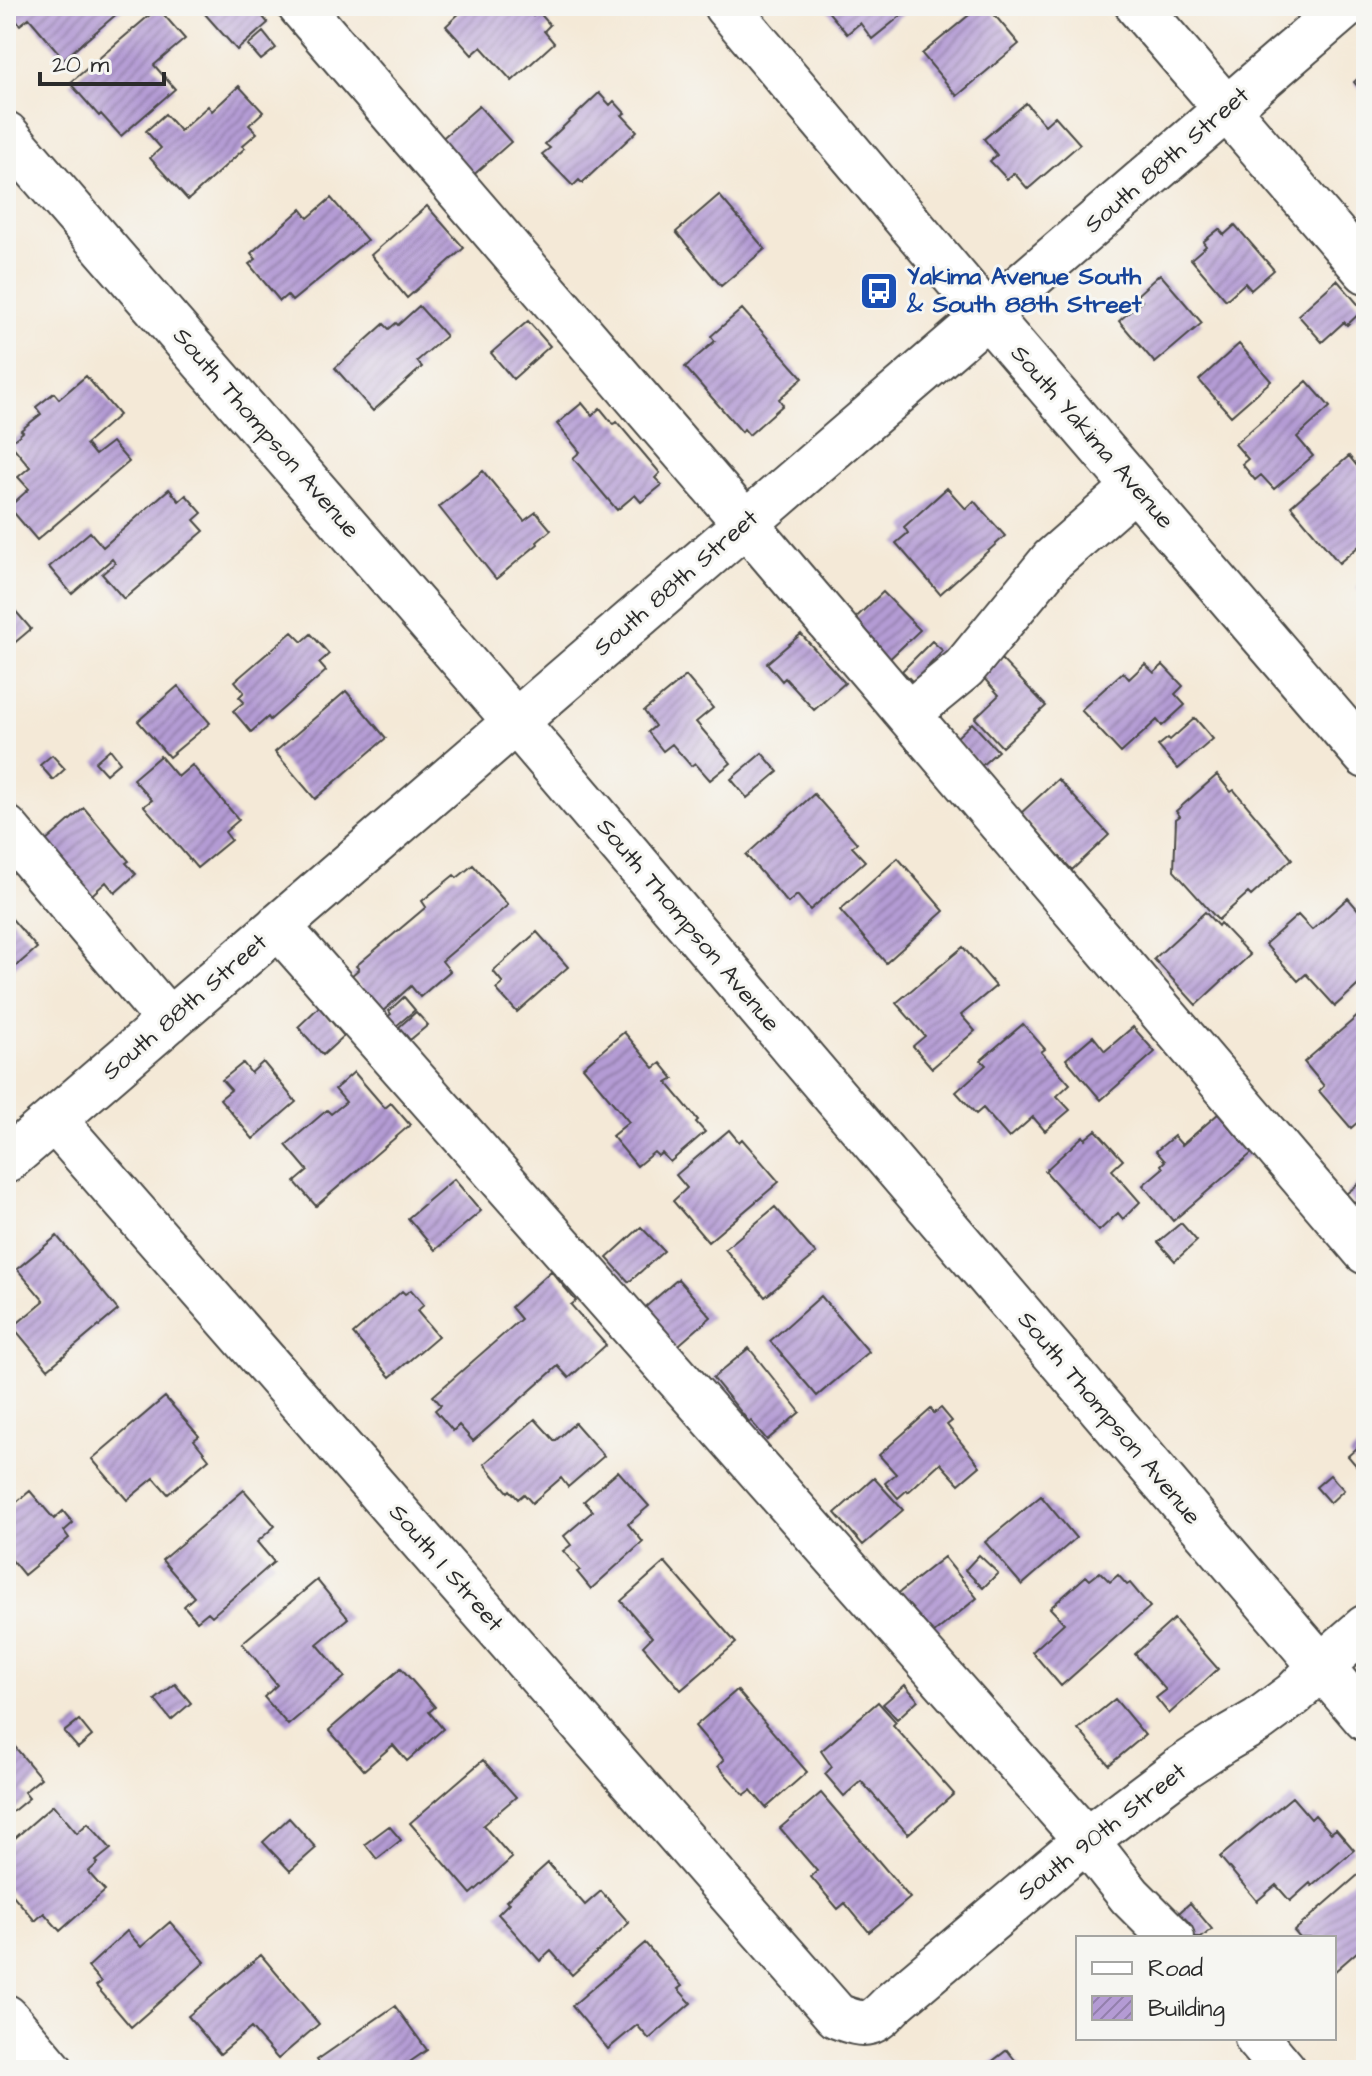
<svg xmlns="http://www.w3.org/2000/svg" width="1372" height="2076" viewBox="0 0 1372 2076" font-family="'Architects Daughter',sans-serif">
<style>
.building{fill:url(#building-hatch)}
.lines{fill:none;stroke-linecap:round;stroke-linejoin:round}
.minor-casing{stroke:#494845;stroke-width:48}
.major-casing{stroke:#494845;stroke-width:48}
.minor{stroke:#fff;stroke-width:44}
.major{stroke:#fff;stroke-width:44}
.labels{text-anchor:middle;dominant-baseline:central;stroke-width:6;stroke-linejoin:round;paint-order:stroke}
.street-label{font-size:24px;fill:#2b2b2b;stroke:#f6f6f2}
.transit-label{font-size:24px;font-weight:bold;fill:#164399;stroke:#f6f6f2;text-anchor:start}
</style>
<defs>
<pattern id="building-hatch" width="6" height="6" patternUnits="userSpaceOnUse" patternTransform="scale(2)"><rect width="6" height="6" fill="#b49bd4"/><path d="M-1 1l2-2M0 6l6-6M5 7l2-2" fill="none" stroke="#937fac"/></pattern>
</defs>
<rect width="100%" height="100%" fill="#f6f6f2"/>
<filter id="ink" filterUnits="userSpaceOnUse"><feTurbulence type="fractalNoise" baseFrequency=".0125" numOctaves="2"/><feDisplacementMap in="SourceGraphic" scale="16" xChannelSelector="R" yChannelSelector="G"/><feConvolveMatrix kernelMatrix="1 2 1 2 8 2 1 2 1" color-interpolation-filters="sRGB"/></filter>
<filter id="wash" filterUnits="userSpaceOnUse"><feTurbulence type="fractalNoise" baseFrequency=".006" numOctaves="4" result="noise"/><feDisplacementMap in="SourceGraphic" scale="32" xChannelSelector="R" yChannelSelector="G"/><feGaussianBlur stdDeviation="1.8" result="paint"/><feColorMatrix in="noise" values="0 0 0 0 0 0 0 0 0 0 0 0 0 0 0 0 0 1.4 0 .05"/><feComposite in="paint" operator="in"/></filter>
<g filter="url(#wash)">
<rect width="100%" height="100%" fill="#f4e9d7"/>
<g id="blocks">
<path class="building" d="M6,6H126L64,59L29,18L20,25L6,9Z
M215,6H254L268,23L237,50L205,14Z
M467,6H524L533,16L538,11L550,25L544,31L554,43L512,81L481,47L472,55L446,26Z
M830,6H913L872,39L860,23L847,34L826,9Z
M980,6H987L1019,44L957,96L922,54Z
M158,8L185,39L154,65L175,89L121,136L101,114L99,116L70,83Z
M263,32L276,48L261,60L248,45Z
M1366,71V96L1354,82Z
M239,86L263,112L249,125L257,133L242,146L245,148L188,200L150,158L161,148L146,131L165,114L180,131L208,106L212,111Z
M599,93L610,105L614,101L625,113L622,115L637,131L582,183L579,180L573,186L542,154L550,148L545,144Z
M1026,103L1045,125L1055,116L1080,144L1028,189L1014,173L1007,179L990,161L997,155L984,139Z
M479,106L511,142L470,178L438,142Z
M719,195L765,249L721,286L676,232Z
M331,198L367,240L292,301L287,295L280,301L249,264L256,259L251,253L301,209L308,218Z
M427,206L464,248L407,298L371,255Z
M1235,225L1274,270L1251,290L1245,283L1226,300L1191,259L1206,246L1203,242L1219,229L1224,235Z
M1160,274L1202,323L1155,363L1119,321L1142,301L1137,295Z
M1337,280L1363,310L1347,325L1344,322L1322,342L1298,315Z
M419,306L446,336L417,361L422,367L373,411L335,368L384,324L389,329L396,323L398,325Z
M742,309L803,378L779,399L783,405L749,435L744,429L742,432L685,367L715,341L711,336Z
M528,321L550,346L513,379L491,353Z
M1239,344L1271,381L1231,416L1199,380Z
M86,376L119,415L86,444L95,455L112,442L129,462L37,540L9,507L29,489L18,477L30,467L10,443L23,432L21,430L41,414L36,407L54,393L59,399Z
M1307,381L1330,407L1297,437L1313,456L1274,489L1261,475L1255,480L1242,464L1248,459L1235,444Z
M582,403L592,415L600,408L613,424L617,422L660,473L655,478L662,485L641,502L635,495L617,510L573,458L580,452L557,424Z
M1349,456L1366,477V540L1339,563L1291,506Z
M483,471L524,521L536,512L551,530L537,542L538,544L496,579L439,507Z
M947,488L966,509L974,501L1005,536L940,594L896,543L908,533L904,527Z
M169,489L179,501L186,495L202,513L194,520L204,531L124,599L102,574L115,563L112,559L72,594L49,567L90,532L103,547Z
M1366,579V599L1356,588Z
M883,592L920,630L882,666L846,627Z
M6,600L31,629L6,650Z
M292,632L302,642L311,634L329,654L319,663L326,671L270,720L268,717L251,732L233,711L244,702L239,697L244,692L235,681Z
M801,634L845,683L814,710L785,678L782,681L767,663Z
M932,641L943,651L913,682L902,671Z
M1001,659L1046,706L1002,747L975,718L999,695L982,676Z
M1145,664L1154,673L1163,665L1183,686L1175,694L1185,705L1162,726L1157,720L1121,753L1081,710L1123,672L1129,679Z
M686,676L713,708L696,722L731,763L710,780L695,763L691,766L672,744L663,751L648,732L655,726L644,711Z
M178,686L210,723L169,757L138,721Z
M346,691L386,738L315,799L275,752Z
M1195,718L1213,739L1178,769L1158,746L1168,738L1170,740Z
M972,723L998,751L981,766L955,739Z
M110,749L120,762L106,774L95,762Z
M762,753L778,772L747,798L731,779Z
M52,755L65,769L53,780L40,765Z
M160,756L178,777L192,765L239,820L225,832L231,840L197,868L144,806L152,800L133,779Z
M1217,775L1231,792L1234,790L1292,859L1251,896L1248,893L1218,920L1174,871L1176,819L1180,816L1176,811Z
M1058,779L1109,835L1072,870L1020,814Z
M814,794L857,843L852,847L865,861L810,910L797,895L788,903L746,855Z
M84,808L129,861L126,863L136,874L115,893L106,882L84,902L37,849Z
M898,858L944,911L886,963L840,910Z
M473,865L508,905L442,961L450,971L420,997L411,986L382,1012L351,976L359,969L356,966L426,907L422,901L454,875L457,878Z
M1348,898L1366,919V978L1335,1006L1306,974L1298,981L1265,944L1298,915L1312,930Z
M6,912L37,948L6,975Z
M1205,912L1218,926L1220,923L1250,955L1196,1005L1154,959Z
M537,932L568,967L517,1012L496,989L503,983L493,971Z
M963,947L996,986L961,1015L975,1031L932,1068L913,1046L925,1036L896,1003Z
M404,997L415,1010L395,1027L386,1018L391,1014L389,1011Z
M319,1007L344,1036L323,1055L298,1027Z
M1366,1009V1115L1351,1128L1319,1091L1324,1086L1304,1062Z
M416,1012L428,1025L410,1040L399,1027Z
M1023,1024L1045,1049L1041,1052L1070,1084L1057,1096L1070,1110L1045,1131L1033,1117L1009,1138L983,1108L976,1114L956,1092L986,1065L981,1060Z
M1133,1027L1155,1052L1101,1100L1066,1059L1093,1036L1105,1051Z
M624,1032L654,1068L661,1063L674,1079L667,1083L698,1120L696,1122L705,1132L670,1162L662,1153L658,1156L654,1152L637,1166L612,1136L629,1122L583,1067Z
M263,1062L296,1102L253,1139L220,1099L231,1090L222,1080L243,1063L251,1073Z
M354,1072L385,1108L391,1103L410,1125L316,1206L295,1182L308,1171L286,1145L327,1110L331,1114L346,1102L335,1089Z
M1218,1114L1252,1153L1173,1221L1143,1185L1163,1168L1161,1165L1165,1161L1156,1151L1174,1136L1182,1145Z
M729,1130L739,1142L742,1139L779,1182L708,1242L673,1201L687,1188L676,1175Z
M1096,1130L1123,1160L1112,1170L1140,1202L1123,1219L1118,1213L1099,1231L1045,1171L1083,1136L1085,1139Z
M1366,1178V1221L1346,1194Z
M454,1179L481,1211L435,1250L408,1218Z
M775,1207L816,1254L765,1297L725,1249Z
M1181,1223L1197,1241L1175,1261L1158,1242Z
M641,1227L664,1251L629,1282L607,1258Z
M57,1236L118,1310L48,1369L13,1327L44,1301L17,1269Z
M551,1271L576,1301L571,1305L606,1345L569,1378L558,1366L473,1441L459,1425L453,1431L435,1410L441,1405L433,1396L521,1319L511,1307Z
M678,1279L711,1317L674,1349L641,1311Z
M411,1290L424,1305L417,1311L438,1336L390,1377L353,1334L402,1291L405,1294Z
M821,1296L869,1352L817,1396L770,1341Z
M749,1348L800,1412L767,1440L751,1421L749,1422L713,1378Z
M165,1397L199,1436L194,1440L209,1459L168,1494L154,1478L127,1500L92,1459Z
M941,1408L952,1421L947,1425L980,1466L959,1484L940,1463L908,1492L907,1490L898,1498L885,1483L896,1474L879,1455L931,1409L934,1413Z
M535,1419L555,1441L575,1423L604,1456L568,1487L561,1478L532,1503L524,1494L518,1499L510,1490L508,1492L484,1464Z
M1366,1440V1477L1348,1456Z
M618,1471L649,1506L628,1524L643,1542L591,1589L577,1572L580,1570L563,1551L571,1545L564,1536L593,1511L584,1501Z
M1330,1475L1344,1490L1330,1503L1316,1487Z
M874,1478L903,1510L863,1545L835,1513Z
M244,1490L275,1526L257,1542L274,1562L212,1616L208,1612L197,1621L184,1606L194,1597L162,1560Z
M30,1491L54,1519L63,1511L73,1523L64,1531L69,1538L24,1575L6,1553V1511Z
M1041,1496L1076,1538L1022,1585L985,1542Z
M979,1555L998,1573L983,1588L965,1570Z
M944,1557L977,1598L929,1637L895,1596Z
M665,1562L736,1643L681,1690L643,1646L652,1637L621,1601Z
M1100,1572L1110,1582L1118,1575L1127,1585L1130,1583L1150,1607L1061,1686L1032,1652L1064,1623L1050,1608L1086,1576L1090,1580Z
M317,1580L348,1618L317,1644L345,1677L288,1725L264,1697L277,1685L242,1643Z
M1174,1619L1218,1669L1169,1714L1156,1698L1166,1690L1135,1654Z
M401,1668L435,1707L429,1712L443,1729L407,1761L393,1745L364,1770L329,1730Z
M175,1684L191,1703L171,1720L155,1700Z
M905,1685L918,1700L897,1719L883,1704Z
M737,1690L807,1772L766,1808L751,1790L744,1795L718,1766L724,1760L695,1726Z
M1115,1699L1145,1735L1109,1765L1078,1729Z
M878,1702L896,1722L893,1725L954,1794L908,1834L861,1781L844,1796L825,1774L832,1767L821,1751Z
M79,1720L92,1736L78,1748L64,1732Z
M10,1741L41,1778L24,1792L29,1798L6,1817V1745Z
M483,1760L516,1797L483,1825L512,1858L471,1894L410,1823Z
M821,1793L910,1898L869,1932L845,1903L838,1909L811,1877L817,1871L780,1828Z
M1292,1797L1311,1819L1315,1815L1331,1833L1336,1829L1354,1850L1312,1886L1310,1883L1290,1901L1276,1885L1257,1901L1220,1857Z
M53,1805L77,1833L88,1823L111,1849L96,1861L98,1863L88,1872L105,1891L60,1931L44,1913L35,1921L6,1887V1846Z
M289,1818L316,1848L290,1871L263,1842Z
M389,1826L401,1840L377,1859L365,1844Z
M548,1863L585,1905L601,1891L629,1923L572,1975L551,1951L540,1961L498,1914L509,1903L506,1901Z
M1366,1868V1944L1334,1972V1938H1300L1294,1931Z
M1190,1903L1212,1929L1201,1938H1187L1171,1920Z
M170,1922L205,1962L131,2027L96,1986L101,1982L88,1967L127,1931L141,1947Z
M645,1943L682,1986L678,1989L691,2003L649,2039L637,2025L608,2049L572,2006Z
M261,1955L319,2024L278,2059L251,2028L220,2054L188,2016Z
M395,2006L427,2050L398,2070H324L317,2060Z
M1007,2050L1023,2070H981Z"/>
</g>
</g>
<g filter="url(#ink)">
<use href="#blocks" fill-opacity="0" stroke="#494845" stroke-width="2"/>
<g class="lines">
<g class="minor-casing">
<path id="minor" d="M300,6L745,523L1366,1252
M1138,6L1366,271
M6,134L515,721L1366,1719
M908,714L964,668L1053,559L1135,487
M6,828L169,1021
M278,926L1086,1840L1130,1896L1172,1938
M54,1120L837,2016C868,2028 872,2025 894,2002L1086,1840L1183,1767L1221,1742L1259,1720L1294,1694L1321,1666L1366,1627
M6,1161L1346,6
M6,2017L51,2070
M1257,2038L1284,2070"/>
</g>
<g class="major-casing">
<path id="major" d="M726,6L987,315L1366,756"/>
</g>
<use href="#minor" class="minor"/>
<use href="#major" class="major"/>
</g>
</g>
<defs>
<g id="bus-square" transform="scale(2)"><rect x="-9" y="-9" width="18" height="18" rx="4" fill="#1a4fb4" stroke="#f6f6f2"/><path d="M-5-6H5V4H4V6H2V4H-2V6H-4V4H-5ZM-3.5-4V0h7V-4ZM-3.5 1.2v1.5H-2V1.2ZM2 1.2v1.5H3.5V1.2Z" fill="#fff"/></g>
</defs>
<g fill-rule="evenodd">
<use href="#bus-square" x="879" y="291"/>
</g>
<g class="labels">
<g class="street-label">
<text transform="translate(1167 160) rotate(-41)">South 88th Street</text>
<text transform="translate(266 433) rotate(49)">South Thompson Avenue</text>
<text transform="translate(1092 437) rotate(49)">South Yakima Avenue</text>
<text transform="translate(676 583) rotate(-41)">South 88th Street</text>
<text transform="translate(688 925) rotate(50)">South Thompson Avenue</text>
<text transform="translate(185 1007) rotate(-41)">South 88th Street</text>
<text transform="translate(1109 1418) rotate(50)">South Thompson Avenue</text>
<text transform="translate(446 1568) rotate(49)">South I Street</text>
<text transform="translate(1102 1832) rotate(-38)">South 90th Street</text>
</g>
<g class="transit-label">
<text x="907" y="277">Yakima Avenue South<tspan x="907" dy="28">&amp; South 88th Street</tspan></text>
</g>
</g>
<rect width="1372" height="2076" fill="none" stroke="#f6f6f2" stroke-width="32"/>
<rect x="1076" y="1936" width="260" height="104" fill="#f6f6f2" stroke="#a5a5a2" stroke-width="2"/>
<rect x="1092" y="1962" width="40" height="12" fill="#ffffff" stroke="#a5a5a2" stroke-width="2"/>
<text x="1148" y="1976" font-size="24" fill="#2b2b2b">Road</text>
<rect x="1092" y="1996" width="40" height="24" fill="url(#building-hatch)" stroke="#a5a5a2" stroke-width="2"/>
<text x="1148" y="2016" font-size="24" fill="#2b2b2b">Building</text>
<path d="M40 72v12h124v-12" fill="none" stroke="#2b2b2b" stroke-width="4"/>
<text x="52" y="72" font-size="24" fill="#2b2b2b" stroke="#f6f6f2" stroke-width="6" paint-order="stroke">20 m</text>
</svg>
